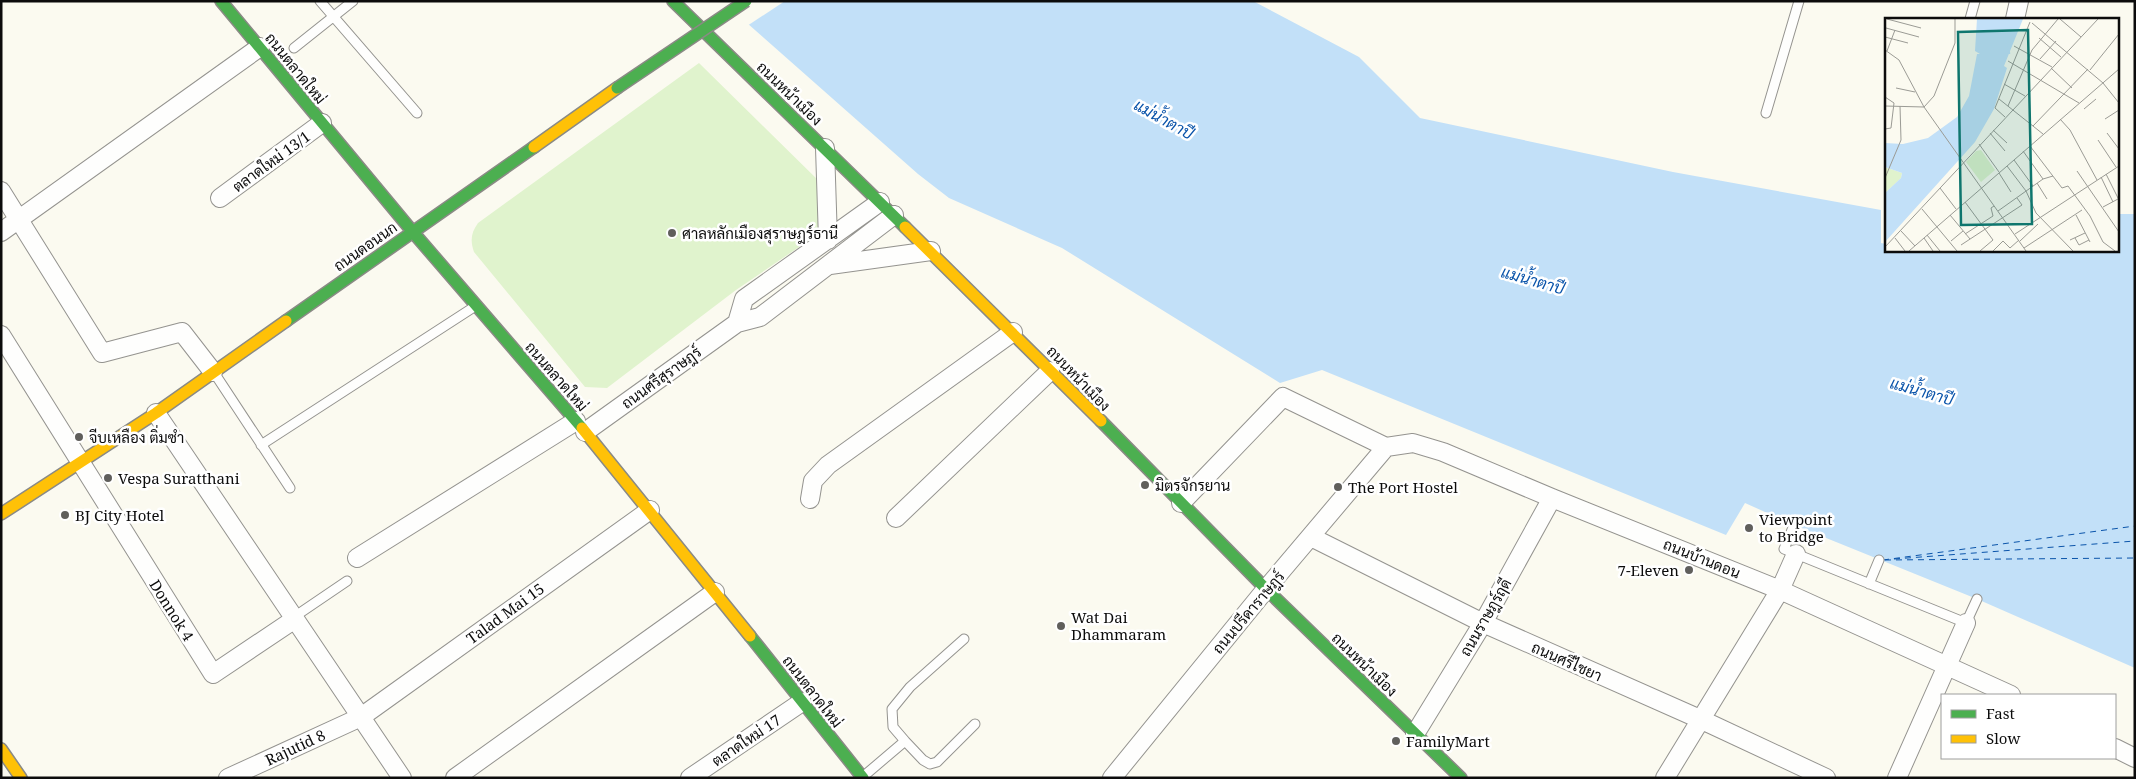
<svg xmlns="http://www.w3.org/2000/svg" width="2136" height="779" viewBox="0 0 2136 779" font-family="'Noto Serif',Sarabun,serif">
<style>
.green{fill:#e0f3cd}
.water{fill:#c2e0f8}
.pier{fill:#fbfaf0}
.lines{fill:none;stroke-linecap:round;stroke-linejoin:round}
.ferry{stroke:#0a54aa;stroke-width:1;stroke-dasharray:6 5;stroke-linecap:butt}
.lane-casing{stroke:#94938f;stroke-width:11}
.street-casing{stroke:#94938f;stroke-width:20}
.fast-casing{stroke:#8a8a85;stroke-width:14}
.slow-casing{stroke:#8a8a85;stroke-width:14}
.lane{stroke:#fefefd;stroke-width:9}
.street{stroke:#fefefd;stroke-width:18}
.fast{stroke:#4caf50;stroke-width:11}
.slow{stroke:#ffc107;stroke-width:11}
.fast-bridge-casing{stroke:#8a8a85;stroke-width:14;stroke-linecap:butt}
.fast-bridge{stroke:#4caf50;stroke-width:11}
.poi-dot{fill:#605f5c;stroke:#fff;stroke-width:2}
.labels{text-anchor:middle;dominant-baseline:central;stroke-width:5;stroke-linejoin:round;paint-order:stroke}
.street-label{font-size:15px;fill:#0c0c0c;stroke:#fff}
.poi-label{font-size:15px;fill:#0c0c0c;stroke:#fff;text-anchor:start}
.water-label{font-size:16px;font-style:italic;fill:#0a54aa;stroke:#fff}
.inset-river{fill:none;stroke:#c2e0f8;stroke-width:2.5}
.inset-road{fill:none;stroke:#9b9b95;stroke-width:1}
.view{fill:#0f766e;fill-opacity:0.15;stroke:#0f766e;stroke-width:2.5}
.inset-edge{fill:none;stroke:#0c0c0c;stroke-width:2.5}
</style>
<rect width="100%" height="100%" fill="#fbfaf0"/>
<path class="green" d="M699,63L821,183V232L736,290L607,388L585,387L474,252C470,240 471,233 478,223Z"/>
<path class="water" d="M722,1H1253L1359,57L1420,118L1673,172L1881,210V243L1886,244V250H2117V214H2135V668L1977,599L1794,525L1745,503L1726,535L1322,370L1280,383L1062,248L949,198L918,174Z"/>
<path class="pier" d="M720,1H785L747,26Z"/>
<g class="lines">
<path class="ferry" d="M1894,559L2135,541
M1883,560L2135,526
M1885,560L2135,558"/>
<g class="lane-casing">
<path id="lane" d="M320,1L417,113
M1970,19L1975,1
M294,48L353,1
M1766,113L1799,1
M215,374L290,488
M261,445L474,307
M1794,525L1784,549L1966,623L1977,599
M1869,584L1879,560
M294,617L347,581
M905,741L923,760L930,764L937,762L975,724
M865,775L905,741L893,727L892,709L910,687L964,639"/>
</g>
<g class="street-casing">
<path id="street" d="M2015,19L2019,1
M825,148L828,240
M1,191L102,353L182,332L213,372
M220,198L322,123
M1,232L260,47
M830,265L931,251
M737,323L744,299L880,202
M1,335L213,674L295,619
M156,413L402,778
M585,432L737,323L760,317L894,215
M1386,447L1413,443L1443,452L1552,498L1780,590L2011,695
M810,499L813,481L828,465L1013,332
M1181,503L1283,397L1386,447
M896,518L1050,371
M1311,537L1483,623L1702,720L1826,778
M357,558L576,421
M1415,734L1483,623L1552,498
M2115,748L2135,758
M228,778L361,717L650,510
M455,778L715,592
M690,778L802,702
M1112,778L1266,589L1386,447
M1665,778L1780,590L1796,554
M1897,778L1966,623"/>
</g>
<g class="fast-casing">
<path id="fast" d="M221,1L412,231L582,428
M673,1L905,227
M286,321L534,147
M1101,421L1266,589L1461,778
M750,636L863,778"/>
</g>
<g class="slow-casing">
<path id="slow" d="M534,147L617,88
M905,227L1101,421
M582,428L750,636
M1,514L156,413L286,321
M1,749L21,778"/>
</g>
<use href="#lane" class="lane"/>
<use href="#street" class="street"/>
<use href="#fast" class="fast"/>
<use href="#slow" class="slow"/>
<g class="fast-bridge-casing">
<path id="fast-bridge" d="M617,88L746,1"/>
</g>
<use href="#fast-bridge" class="fast-bridge"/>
</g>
<g class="poi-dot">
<circle cx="672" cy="233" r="5"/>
<circle cx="79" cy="437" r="5"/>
<circle cx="108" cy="478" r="5"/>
<circle cx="1145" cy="485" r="5"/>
<circle cx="1338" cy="487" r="5"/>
<circle cx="65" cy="515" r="5"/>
<circle cx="1749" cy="528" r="5"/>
<circle cx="1689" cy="570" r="5"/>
<circle cx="1061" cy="626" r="5"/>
<circle cx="1396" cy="741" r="5"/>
</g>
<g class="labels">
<g class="street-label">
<text transform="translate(296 68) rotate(51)">ถนนตลาดใหม่</text>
<text transform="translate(790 93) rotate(44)">ถนนหน้าเมือง</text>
<text transform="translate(271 161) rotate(-36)">ตลาดใหม่ 13/1</text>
<text transform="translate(365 246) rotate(-35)">ถนนดอนนก</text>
<text transform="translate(557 376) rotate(49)">ถนนตลาดใหม่</text>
<text transform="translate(661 377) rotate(-36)">ถนนศรีสุราษฎร์</text>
<text transform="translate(1079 378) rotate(46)">ถนนหน้าเมือง</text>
<text transform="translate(1702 558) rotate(22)">ถนนบ้านดอน</text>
<text transform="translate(172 610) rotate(58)">Donnok 4</text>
<text transform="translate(1248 612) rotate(-50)">ถนนปรีดาราษฎร์</text>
<text transform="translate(505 613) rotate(-36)">Talad Mai 15</text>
<text transform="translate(1485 617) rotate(-60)">ถนนราษฎร์ฤดี</text>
<text transform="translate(1567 661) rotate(24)">ถนนศรีไชยา</text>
<text transform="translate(1365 664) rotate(44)">ถนนหน้าเมือง</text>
<text transform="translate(813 691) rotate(52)">ถนนตลาดใหม่</text>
<text transform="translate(746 740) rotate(-34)">ตลาดใหม่ 17</text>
<text transform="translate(295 747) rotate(-25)">Rajutid 8</text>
</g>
<g class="poi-label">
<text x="682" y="233">ศาลหลักเมืองสุราษฎร์ธานี</text>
<text x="89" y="437">จีบเหลือง ติ่มซำ</text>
<text x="118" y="478">Vespa Suratthani</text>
<text x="1155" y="485">มิตรจักรยาน</text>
<text x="1348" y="487">The Port Hostel</text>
<text x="75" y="515">BJ City Hotel</text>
<text x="1759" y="519">Viewpoint<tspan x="1759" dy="17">to Bridge</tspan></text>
<text x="1679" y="570" text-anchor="end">7-Eleven</text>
<text x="1071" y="617">Wat Dai<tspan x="1071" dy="17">Dhammaram</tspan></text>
<text x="1406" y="741">FamilyMart</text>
</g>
<g class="water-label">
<text transform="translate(1164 119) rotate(29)">แม่น้ำตาปี</text>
<text transform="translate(1533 280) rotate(16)">แม่น้ำตาปี</text>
<text transform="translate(1922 391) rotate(16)">แม่น้ำตาปี</text>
</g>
</g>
<g transform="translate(1885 18)">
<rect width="234" height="234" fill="#fbfaf0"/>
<path d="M96,132L110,152L96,164L81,144L91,133ZM0,149L17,155L16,160L0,175Z" fill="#e0f3cd"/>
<path d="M92,1H138L119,48L122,50L109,91L90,124L0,224V175L16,160L17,155L0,149V125L18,126L43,120L72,99L84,78L92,36H95L90,33Z" fill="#c2e0f8"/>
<path class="inset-river" d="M121,1L124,36M122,20L123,1M124,30L125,1"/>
<path class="inset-road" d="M2,1L36,10M175,1L196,19M147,5L218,65M1,10L34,19M0,19L23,25M154,20L176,39M129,28L167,49M0,32L14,42L39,89L141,233M2,33L10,12M155,41L171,23M123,43L194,85M166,50L187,70M205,52L234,16M218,65L234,85M119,66L140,78M11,70L30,74M0,79L9,85L6,110L0,111M114,81L158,116M0,88L39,89L49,78L70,25V1M123,88L147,32L173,1M199,91L211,81M120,99L110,90L145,4M175,101L185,112L212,162M220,101L234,92M148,108L203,51M108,112L122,125M105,115L120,133M222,115L234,131M213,122L231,149M94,126L114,154M145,128L177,170L183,168L205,198L218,224L230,233M138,133L158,161M129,142L148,168M122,148L141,173L151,195L188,233M192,153L234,214M114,155L126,174M221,156L234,182M216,159L228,184M0,160L16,122L15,88M152,165L162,181M55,170L71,191M80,184L108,222L95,233M218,189L233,181M37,191L72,233M113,193L158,161L168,158M65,197L85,221M191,197L205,224M16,213L30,228M80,216L108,198L106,190L109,188M130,216L234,148M42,217L55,233M10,220L20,233M39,220L48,233M190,220L194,227L204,222M185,222L200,215M66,223L78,213M135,223L153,206M76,227L137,187L132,180M0,229L213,1M139,230L197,192M24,233L234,51M108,233L118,223L125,230L134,222"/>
<path class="view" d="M143,12L147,206L76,207L73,14Z"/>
<rect width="234" height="234" class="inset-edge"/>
</g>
<rect width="2136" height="779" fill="none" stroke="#0c0c0c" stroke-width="5"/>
<rect x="1941" y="694" width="175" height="65" fill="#ffffff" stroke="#9e9e9e"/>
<rect x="1951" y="710" width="25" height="8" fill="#4caf50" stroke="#9e9e9e"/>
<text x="1986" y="719" font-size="15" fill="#0c0c0c">Fast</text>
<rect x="1951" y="735" width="25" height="8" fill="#ffc107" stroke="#9e9e9e"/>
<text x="1986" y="744" font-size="15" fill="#0c0c0c">Slow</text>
</svg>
